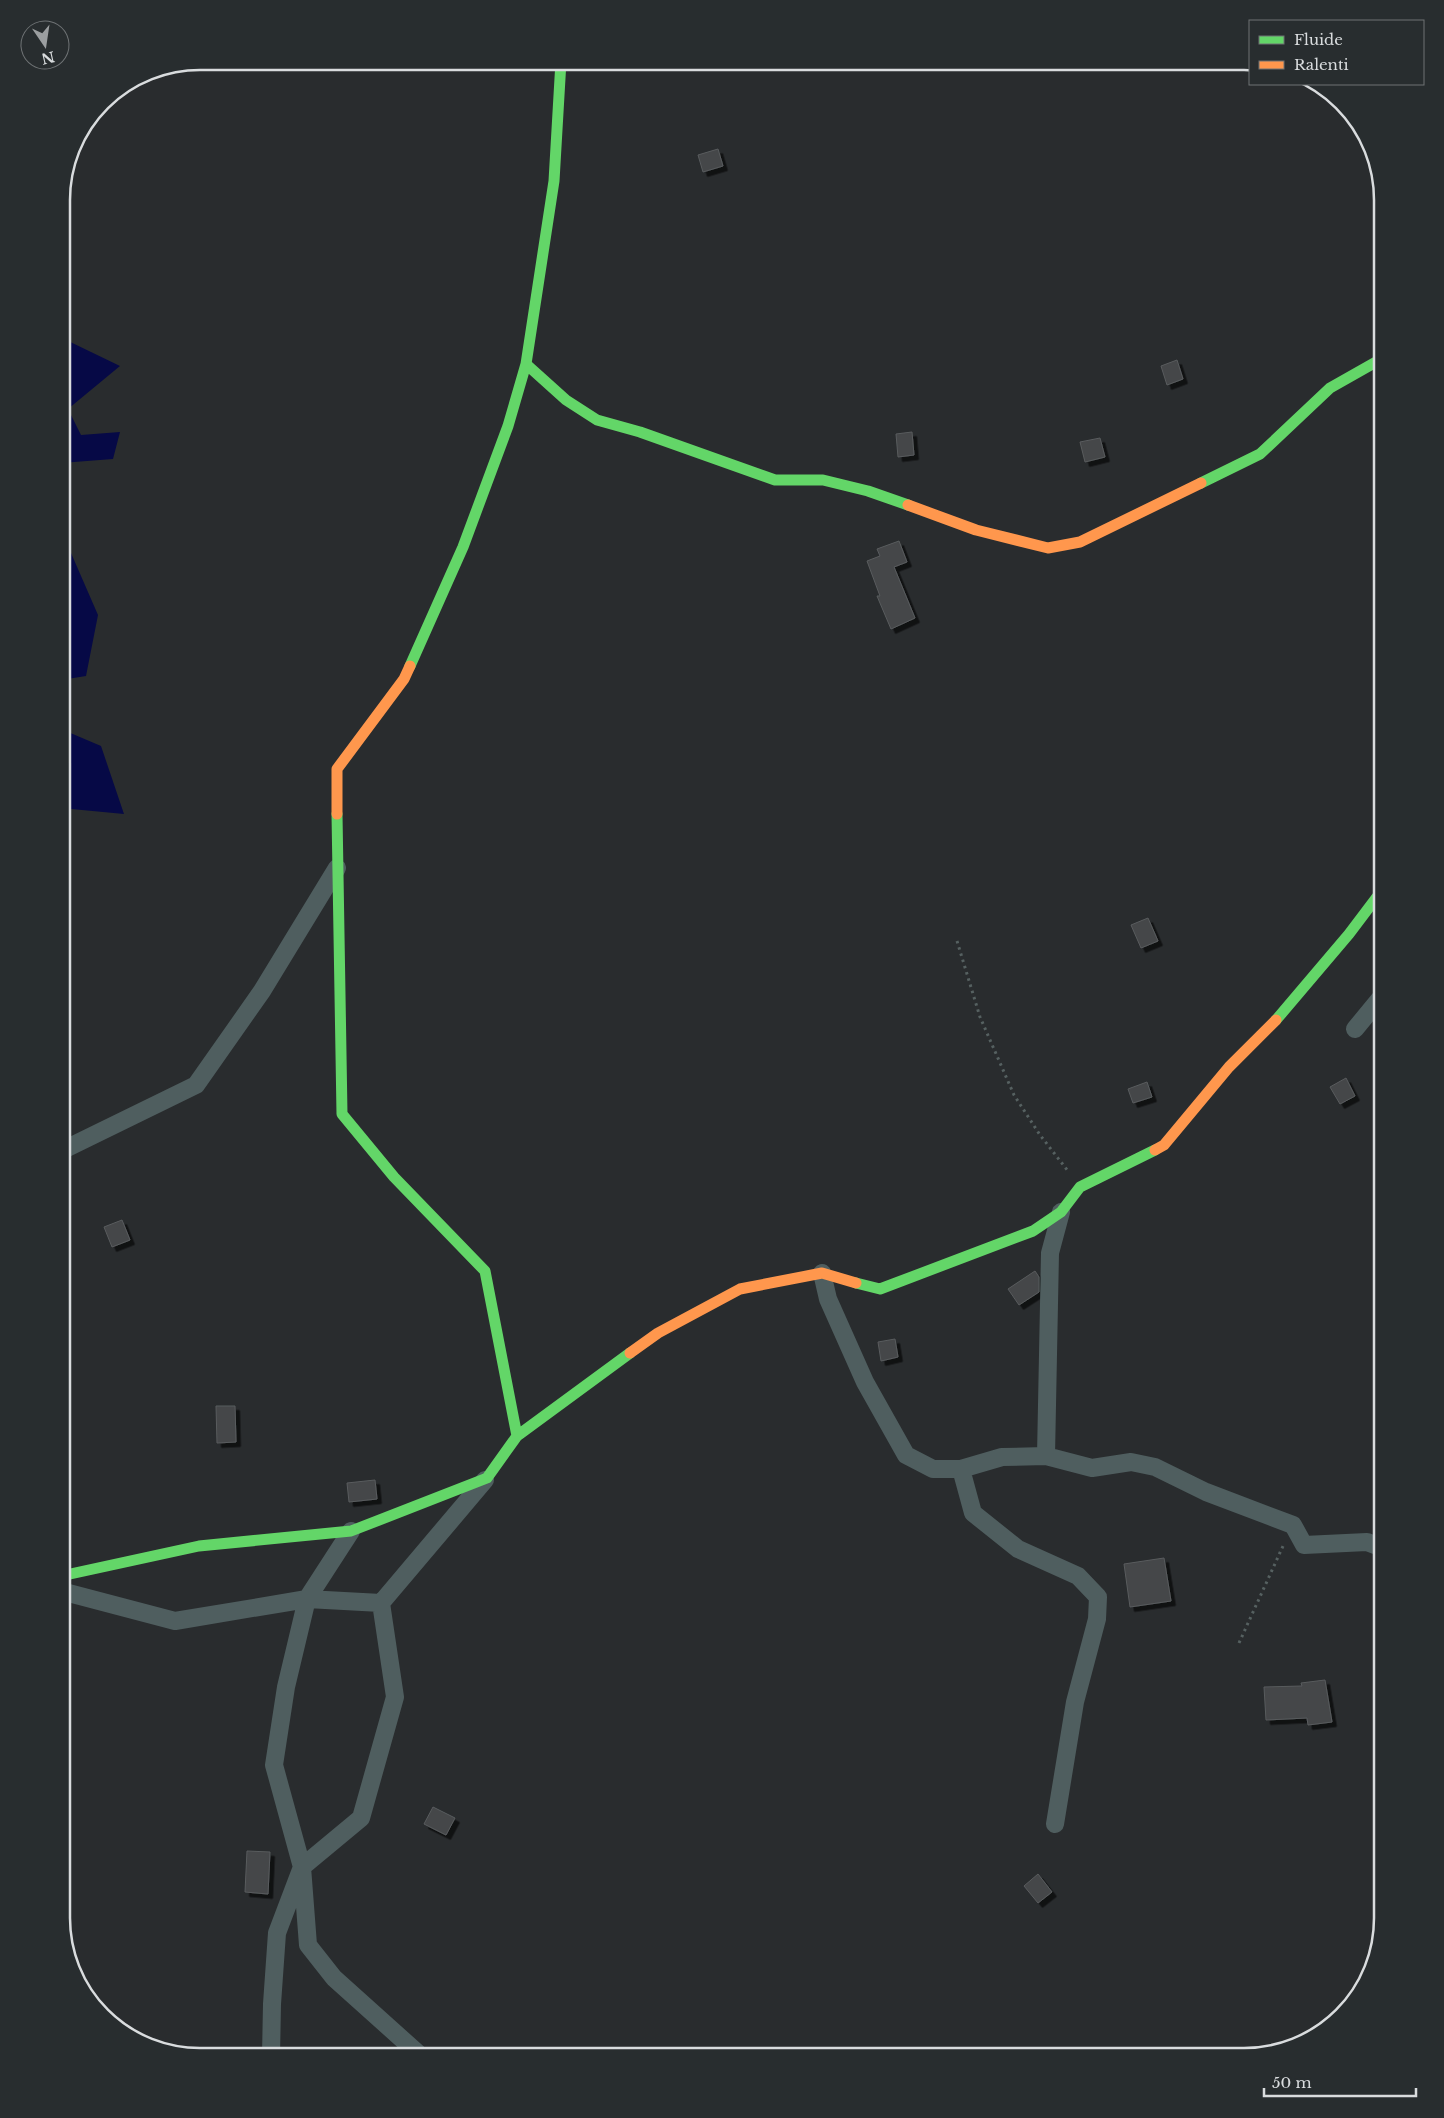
<svg xmlns="http://www.w3.org/2000/svg" width="1444" height="2118" viewBox="0 0 1444 2118" font-family="'Libre Baskerville',serif">
<style>
.water{fill:#060946}
.building{fill:#444648;stroke:#595c5e;filter:url(#shadow)}
.lines{fill:none;stroke-linecap:round;stroke-linejoin:round}
.path{stroke:#566161;stroke-width:3;stroke-dasharray:2.5 4;stroke-linecap:butt}
.street{stroke:#4f5e5f;stroke-width:18}
.fast{stroke:#63d668;stroke-width:11}
.slow{stroke:#ff974d;stroke-width:11}
.rim{fill:none;stroke:#d9dcde;stroke-width:2.5}
</style>
<defs>
<filter id="shadow"><feDropShadow dx="4.5" dy="4.5" stdDeviation="0" flood-color="#0009"/></filter>
</defs>
<rect width="100%" height="100%" fill="#292c2e"/>
<path class="water" d="M62,338L120,366L68,409L81,435L120,432L113,459L61,463Z
M61,530L98,615L86,676L61,680Z
M61,729L101,746L124,814L61,808Z"/>
<path class="building" d="M718,149L723,166L703,172L698,155Z
M1177,360L1183,379L1167,385L1161,366Z
M912,432L914,455L898,457L896,434Z
M1100,438L1105,457L1085,462L1080,442Z
M899,541L907,562L894,567L915,618L891,629L877,596H880L867,561L880,556L877,549Z
M1148,918L1158,941L1141,948L1131,925Z
M1346,1078L1355,1096L1340,1104L1330,1087Z
M1147,1082L1152,1097L1133,1103L1128,1089Z
M122,1220L130,1240L112,1247L104,1227Z
M1035,1271L1039,1277V1292L1019,1305L1008,1289Z
M895,1339L898,1357L881,1361L878,1342Z
M216,1406H235L236,1442L217,1443Z
M375,1480L377,1499L349,1502L347,1483Z
M1164,1558L1171,1601L1130,1607L1124,1564Z
M1325,1680L1332,1722L1308,1725L1307,1718L1266,1720L1264,1687L1302,1686L1301,1683Z
M433,1807L455,1818L446,1835L424,1824Z
M247,1851L270,1852L268,1894L245,1892Z
M1038,1874L1052,1892L1038,1903L1024,1886Z"/>
<g class="lines">
<path class="path" d="M957,941L980,1017L1014,1095L1040,1135L1068,1171
M1239,1643L1283,1546"/>
<path class="street" d="M1355,1029L1383,995
M61,1151L196,1085L262,991L337,868
M822,1273L828,1299L865,1382L906,1455L933,1469H961L1002,1457L1046,1456L1050,1253L1061,1212
M1046,1456L1092,1468L1131,1462L1155,1467L1206,1492L1293,1525L1304,1545L1367,1542L1383,1548
M961,1469L973,1513L1018,1549L1078,1576L1098,1597L1097,1619L1075,1702L1055,1824
M61,1591L175,1621L307,1599L381,1603
M271,2056L272,2004L277,1933L302,1867L274,1765L286,1687L307,1599L351,1531
M422,2057L334,1978L308,1945L302,1867L361,1818L395,1697L381,1603L485,1480"/>
<path class="fast" d="M526,364L566,400L597,420L640,432L775,480H823L868,491L908,505
M1201,483L1260,454L1330,388L1383,358
M410,666L463,547L508,426L526,364L554,181L561,61
M337,814L342,1114L394,1177L485,1271L517,1436
M1276,1020L1349,934L1383,889
M856,1283L880,1289L1033,1231L1061,1212L1080,1187L1155,1150
M61,1576L199,1546L351,1531L487,1478L517,1436L630,1353"/>
<path class="slow" d="M908,505L976,530L1048,548L1080,542L1201,483
M337,814V769L404,679L410,666
M1155,1150L1164,1145L1229,1067L1276,1020
M630,1353L658,1333L740,1289L822,1273L856,1283"/>
</g>
<path d="M0 0H1444V2118H0ZM200 70H1244A130 130 0 0 1 1374 200V1918A130 130 0 0 1 1244 2048H200A130 130 0 0 1 70 1918V200A130 130 0 0 1 200 70Z" fill="#282d2f" fill-rule="evenodd"/>
<path class="rim" d="M200 70H1244A130 130 0 0 1 1374 200V1918A130 130 0 0 1 1244 2048H200A130 130 0 0 1 70 1918V200A130 130 0 0 1 200 70Z"/>
<rect x="1249" y="20" width="175" height="65" fill="#282d2f" stroke="#6f7375"/>
<rect x="1259" y="36" width="25" height="8" fill="#63d668" stroke="#6f7375"/>
<text x="1294" y="45" font-size="15" fill="#d9dcde">Fluide</text>
<rect x="1259" y="61" width="25" height="8" fill="#ff974d" stroke="#6f7375"/>
<text x="1294" y="70" font-size="15" fill="#d9dcde">Ralenti</text>
<g transform="translate(45 45) rotate(167)"><circle r="24" fill="#282d2f" stroke="#6f7375"/>
<path d="M0-4L9 19L0 12L-9 19Z" fill="#9b9ea0"/>
<text y="-8" font-size="14" font-weight="bold" text-anchor="middle" fill="#d9dcde">N</text>
</g>
<path d="M1264 2088v8h152v-8" fill="none" stroke="#d9dcde" stroke-width="2.5"/>
<text x="1272" y="2088" font-size="15" fill="#d9dcde" stroke="#282d2f" stroke-width="4" paint-order="stroke">50 m</text>
</svg>
